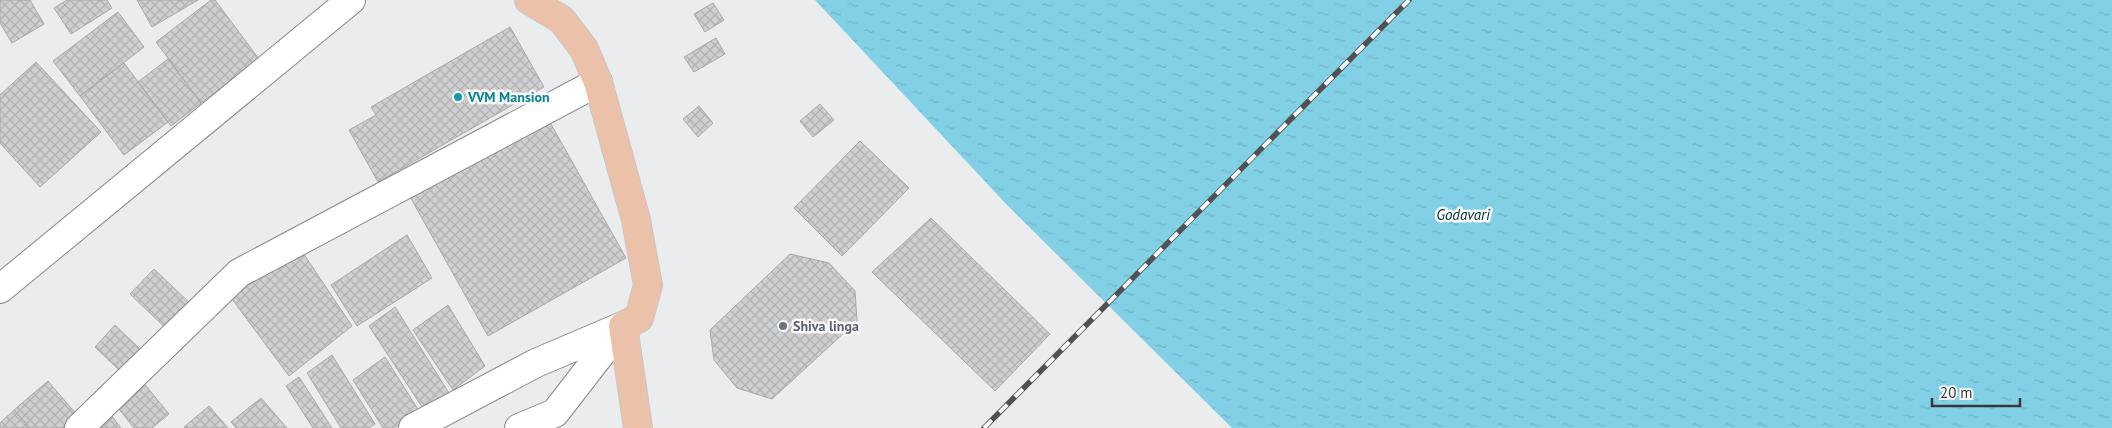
<svg xmlns="http://www.w3.org/2000/svg" width="2112" height="428" viewBox="0 0 2112 428" font-family="'PT Sans',sans-serif">
<style>
.water{fill:url(#water-ripples)}
.building{fill:url(#building-cross-hatch);stroke:#a9a9ab}
.lines{fill:none;stroke-linecap:round;stroke-linejoin:round}
.minor-casing{stroke:#87888a;stroke-width:30}
.major-casing{stroke:#c7c7c8;stroke-width:30}
.minor{stroke:#fff;stroke-width:28}
.major{stroke:#ebc2a9;stroke-width:28}
.rail-casing{stroke:#515152;stroke-width:5.5}
.rail{stroke:#f8f9fb;stroke-width:4;stroke-dasharray:11;stroke-linecap:butt}
.culture-dot{fill:#0f9aa8;stroke:#f8f9fb;stroke-width:2}
.worship-dot{fill:#6b7280;stroke:#f8f9fb;stroke-width:2}
.labels{text-anchor:middle;dominant-baseline:central;stroke-width:5;stroke-linejoin:round;paint-order:stroke}
.culture-label{font-size:14px;font-weight:bold;fill:#0d838f;stroke:#f8f9fb;text-anchor:start}
.worship-label{font-size:14px;font-weight:bold;fill:#5b616d;stroke:#f8f9fb;text-anchor:start}
.water-label{font-size:15px;font-style:italic;fill:#072f38;stroke:#f8f9fb}
</style>
<defs>
<pattern id="water-ripples" width="26" height="14" patternUnits="userSpaceOnUse" patternTransform="scale(1.25)"><rect width="26" height="14" fill="#82d0e6"/><path d="M2 4q2-2 4 0t4 0M15 11q2-2 4 0t4 0" fill="none" stroke="#71b3c6"/></pattern>
<pattern id="building-cross-hatch" width="8" height="8" patternUnits="userSpaceOnUse" patternTransform="scale(1.25)"><rect width="8" height="8" fill="#cfcfd1"/><path d="M0 0l8 8M0 8l8-8" fill="none" stroke="#b2b2b4"/></pattern>
</defs>
<rect width="100%" height="100%" fill="#ebeced"/>
<path class="water" d="M815,0H2112V428H1232L1009,207Z"/>
<path class="building" d="M0,0H30L44,24L12,43L0,23Z
M67,0H107L112,8L71,34L54,8Z
M137,0H198L152,27Z
M211,0H215L259,59L201,103L156,42Z
M713,3L724,20L705,32L694,14Z
M118,12L144,47L80,96L53,61Z
M510,27L544,87L378,182L349,130L376,115L371,107Z
M716,38L725,54L694,72L684,57Z
M168,59L201,103L171,126L138,82Z
M36,62L101,132L40,187L0,143V95Z
M124,63L168,122L124,155L80,96Z
M820,104L834,120L813,137L800,121Z
M699,106L713,123L698,137L683,119Z
M547,117L626,258L488,336L409,195Z
M860,141L909,188L842,256L794,208Z
M931,218L1050,334L995,391L872,272Z
M407,235L432,278L357,326L331,285Z
M297,244L352,326L289,376L232,299Z
M790,254L829,263L855,291L857,321L772,399L737,388L714,360L710,330Z
M154,269L197,310L173,335L130,294Z
M448,305L485,366L453,390L413,330Z
M395,307L449,393L424,410L369,326Z
M115,325L142,351L121,372L95,347Z
M332,355L375,424L369,428H341L307,373Z
M385,357L419,411L394,428H383L353,380Z
M299,377L332,428H313L286,386Z
M48,381L77,415L63,428H30L14,410Z
M142,381L169,414L152,428H134L115,404Z
M261,398L287,428H236L231,422Z
M209,406L228,428H185L184,427Z
M14,410L30,428H0V423Z
M108,411L121,428H88Z"/>
<g class="lines">
<g class="minor-casing">
<path id="minor" d="M0,289L351,0
M79,428L239,273L598,82
M413,428L536,363L623,326
M519,428L555,413L620,329"/>
</g>
<g class="major-casing">
<path id="major" d="M529,0L562,20L584,49L598,82L636,220L648,285L639,318L623,326L638,428"/>
</g>
<use href="#minor" class="minor"/>
<use href="#major" class="major"/>
<g class="rail-casing">
<path id="rail" d="M984,428L1409,0"/>
</g>
<use href="#rail" class="rail"/>
</g>
<circle class="culture-dot" cx="458" cy="97" r="5"/>
<circle class="worship-dot" cx="783" cy="326" r="5"/>
<g class="labels">
<g class="culture-label">
<text x="468" y="97">VVM Mansion</text>
</g>
<g class="worship-label">
<text x="793" y="326">Shiva linga</text>
</g>
<g class="water-label">
<text x="1463" y="214">Godavari</text>
</g>
</g>
<path d="M1932 398v8h88v-8" fill="none" stroke="#383839" stroke-width="2.5"/>
<text x="1940" y="398" font-size="15" fill="#383839" stroke="#f8f9fb" stroke-width="4" paint-order="stroke">20 m</text>
</svg>
